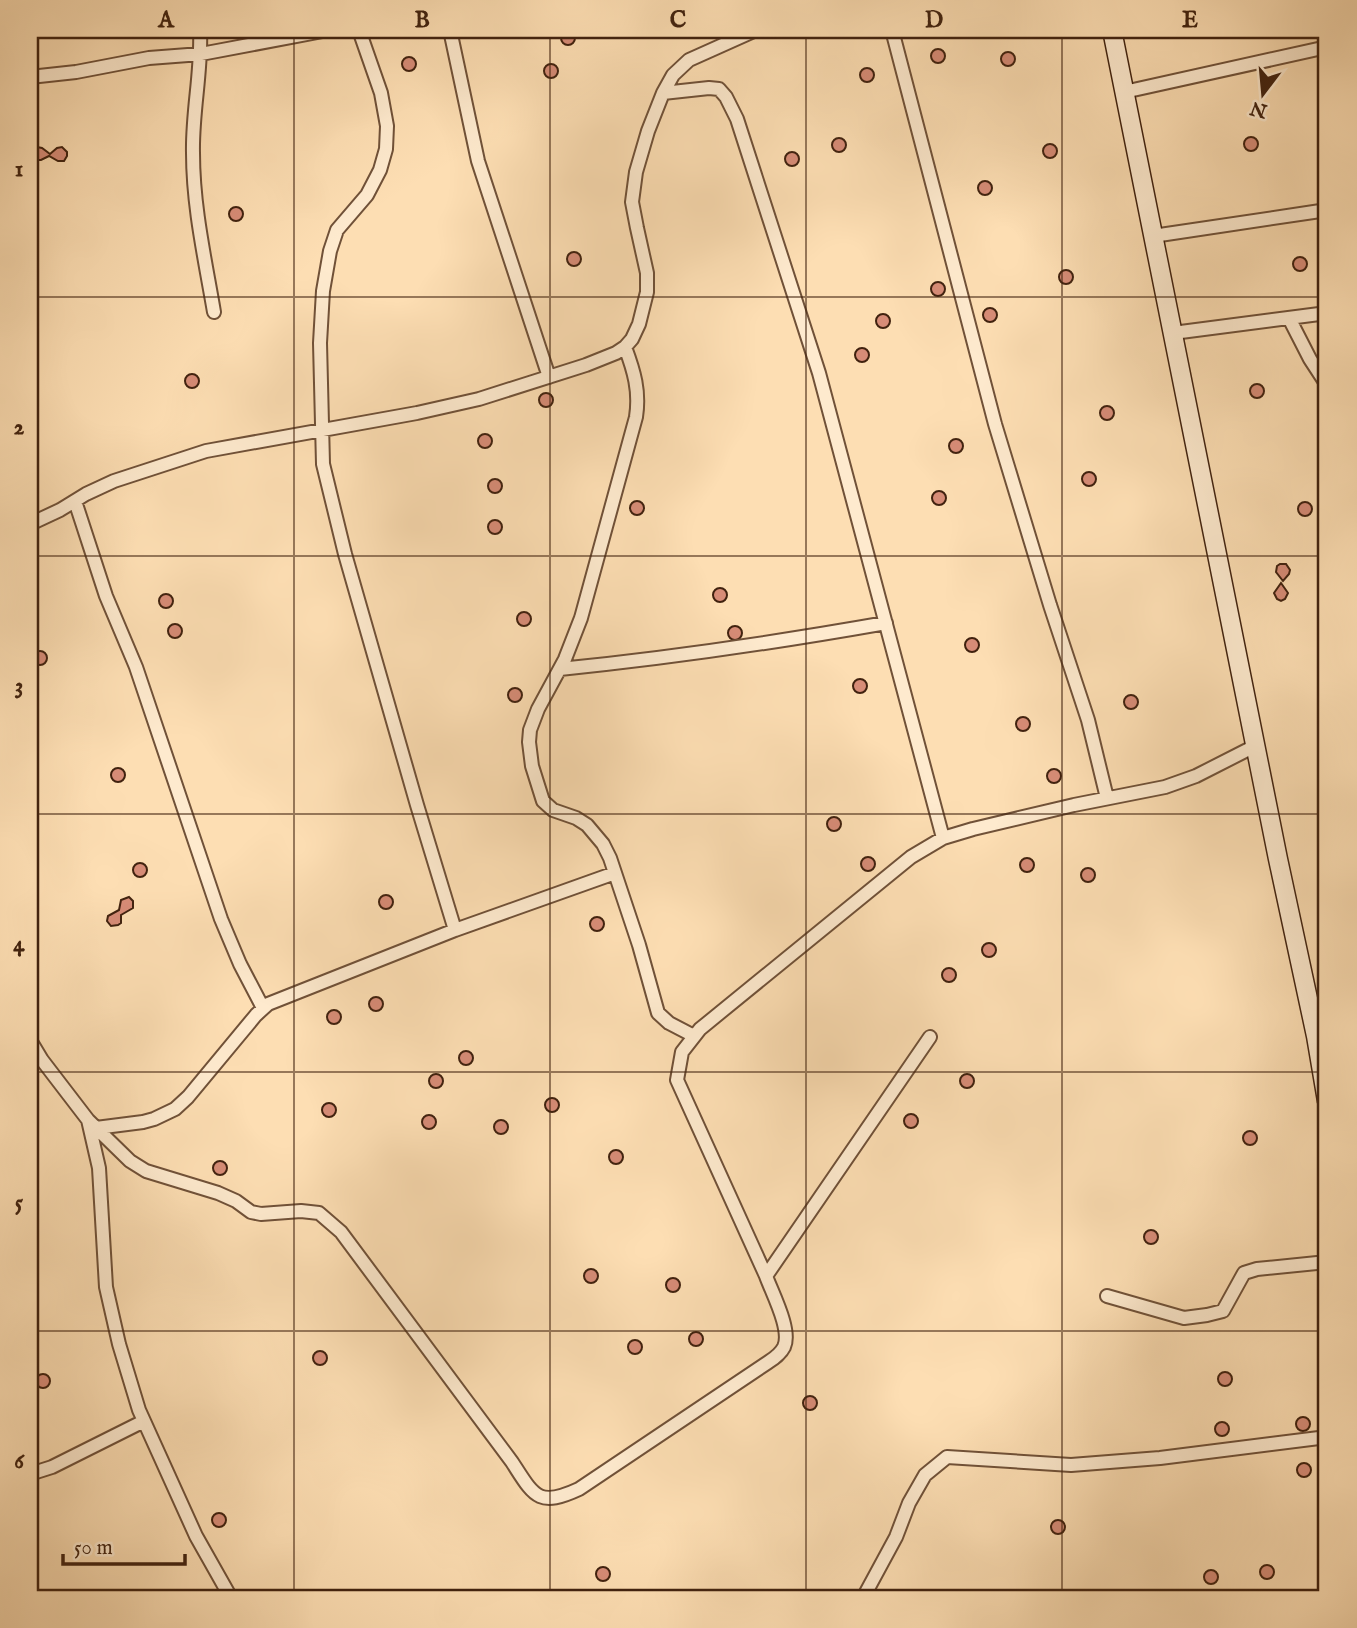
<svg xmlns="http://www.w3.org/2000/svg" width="1357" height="1628" viewBox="0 0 1357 1628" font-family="'IM FELL English',serif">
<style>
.building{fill:#d78c77;stroke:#41220f;stroke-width:2}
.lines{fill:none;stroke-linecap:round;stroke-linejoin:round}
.street-casing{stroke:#705138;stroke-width:16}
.secondary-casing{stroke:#41220f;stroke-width:21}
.street{stroke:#feeace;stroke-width:12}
.secondary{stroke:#feeace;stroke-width:18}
.grid{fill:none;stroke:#41220f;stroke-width:2;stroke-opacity:0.55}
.neatline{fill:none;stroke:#41220f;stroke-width:2.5}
.grid-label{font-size:23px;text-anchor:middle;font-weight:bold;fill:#41220f}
</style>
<rect width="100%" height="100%" fill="#fddeb3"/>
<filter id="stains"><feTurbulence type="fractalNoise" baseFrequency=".00286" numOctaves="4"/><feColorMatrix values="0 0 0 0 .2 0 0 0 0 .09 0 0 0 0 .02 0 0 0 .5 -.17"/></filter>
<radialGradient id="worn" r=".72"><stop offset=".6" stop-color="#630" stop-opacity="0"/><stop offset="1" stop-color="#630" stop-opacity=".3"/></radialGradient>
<path class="building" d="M561 38a7 7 0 1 1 14 0a7 7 0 1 1-14 0Z
M931 56a7 7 0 1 1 14 0a7 7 0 1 1-14 0Z
M1001 59a7 7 0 1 1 14 0a7 7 0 1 1-14 0Z
M402 64a7 7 0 1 1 14 0a7 7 0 1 1-14 0Z
M544 71a7 7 0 1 1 14 0a7 7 0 1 1-14 0Z
M860 75a7 7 0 1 1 14 0a7 7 0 1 1-14 0Z
M1244 144a7 7 0 1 1 14 0a7 7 0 1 1-14 0Z
M832 145a7 7 0 1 1 14 0a7 7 0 1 1-14 0Z
M1043 151a7 7 0 1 1 14 0a7 7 0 1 1-14 0Z
M37,147L42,148L50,154L57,148L62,147L67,152V156L64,161H58L49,156L41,160H36L33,158L32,153V150Z
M785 159a7 7 0 1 1 14 0a7 7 0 1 1-14 0Z
M978 188a7 7 0 1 1 14 0a7 7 0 1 1-14 0Z
M229 214a7 7 0 1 1 14 0a7 7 0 1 1-14 0Z
M567 259a7 7 0 1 1 14 0a7 7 0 1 1-14 0Z
M1293 264a7 7 0 1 1 14 0a7 7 0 1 1-14 0Z
M1059 277a7 7 0 1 1 14 0a7 7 0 1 1-14 0Z
M931 289a7 7 0 1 1 14 0a7 7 0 1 1-14 0Z
M983 315a7 7 0 1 1 14 0a7 7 0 1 1-14 0Z
M876 321a7 7 0 1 1 14 0a7 7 0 1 1-14 0Z
M855 355a7 7 0 1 1 14 0a7 7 0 1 1-14 0Z
M185 381a7 7 0 1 1 14 0a7 7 0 1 1-14 0Z
M1250 391a7 7 0 1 1 14 0a7 7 0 1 1-14 0Z
M539 400a7 7 0 1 1 14 0a7 7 0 1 1-14 0Z
M1100 413a7 7 0 1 1 14 0a7 7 0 1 1-14 0Z
M478 441a7 7 0 1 1 14 0a7 7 0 1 1-14 0Z
M949 446a7 7 0 1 1 14 0a7 7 0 1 1-14 0Z
M1082 479a7 7 0 1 1 14 0a7 7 0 1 1-14 0Z
M488 486a7 7 0 1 1 14 0a7 7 0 1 1-14 0Z
M932 498a7 7 0 1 1 14 0a7 7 0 1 1-14 0Z
M630 508a7 7 0 1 1 14 0a7 7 0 1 1-14 0Z
M1298 509a7 7 0 1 1 14 0a7 7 0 1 1-14 0Z
M488 527a7 7 0 1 1 14 0a7 7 0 1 1-14 0Z
M1280,564H1286L1290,570L1289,574L1283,581L1276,572L1277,566Z
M1281,583L1288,593L1285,599L1281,601L1277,599L1274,593Z
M713 595a7 7 0 1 1 14 0a7 7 0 1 1-14 0Z
M159 601a7 7 0 1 1 14 0a7 7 0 1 1-14 0Z
M517 619a7 7 0 1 1 14 0a7 7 0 1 1-14 0Z
M168 631a7 7 0 1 1 14 0a7 7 0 1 1-14 0Z
M728 633a7 7 0 1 1 14 0a7 7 0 1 1-14 0Z
M965 645a7 7 0 1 1 14 0a7 7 0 1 1-14 0Z
M33 658a7 7 0 1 1 14 0a7 7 0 1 1-14 0Z
M853 686a7 7 0 1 1 14 0a7 7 0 1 1-14 0Z
M508 695a7 7 0 1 1 14 0a7 7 0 1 1-14 0Z
M1124 702a7 7 0 1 1 14 0a7 7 0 1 1-14 0Z
M1016 724a7 7 0 1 1 14 0a7 7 0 1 1-14 0Z
M111 775a7 7 0 1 1 14 0a7 7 0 1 1-14 0Z
M1047 776a7 7 0 1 1 14 0a7 7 0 1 1-14 0Z
M827 824a7 7 0 1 1 14 0a7 7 0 1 1-14 0Z
M861 864a7 7 0 1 1 14 0a7 7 0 1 1-14 0Z
M1020 865a7 7 0 1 1 14 0a7 7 0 1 1-14 0Z
M133 870a7 7 0 1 1 14 0a7 7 0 1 1-14 0Z
M1081 875a7 7 0 1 1 14 0a7 7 0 1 1-14 0Z
M379 902a7 7 0 1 1 14 0a7 7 0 1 1-14 0Z
M129,897L133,901V908L121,915V923L118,925L111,926L107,921L108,916L119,910L121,900Z
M590 924a7 7 0 1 1 14 0a7 7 0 1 1-14 0Z
M982 950a7 7 0 1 1 14 0a7 7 0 1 1-14 0Z
M942 975a7 7 0 1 1 14 0a7 7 0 1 1-14 0Z
M369 1004a7 7 0 1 1 14 0a7 7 0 1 1-14 0Z
M327 1017a7 7 0 1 1 14 0a7 7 0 1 1-14 0Z
M459 1058a7 7 0 1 1 14 0a7 7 0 1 1-14 0Z
M960 1081a7 7 0 1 1 14 0a7 7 0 1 1-14 0Z
M429 1081a7 7 0 1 1 14 0a7 7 0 1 1-14 0Z
M545 1105a7 7 0 1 1 14 0a7 7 0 1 1-14 0Z
M322 1110a7 7 0 1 1 14 0a7 7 0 1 1-14 0Z
M904 1121a7 7 0 1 1 14 0a7 7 0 1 1-14 0Z
M422 1122a7 7 0 1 1 14 0a7 7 0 1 1-14 0Z
M494 1127a7 7 0 1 1 14 0a7 7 0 1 1-14 0Z
M1243 1138a7 7 0 1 1 14 0a7 7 0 1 1-14 0Z
M609 1157a7 7 0 1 1 14 0a7 7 0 1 1-14 0Z
M213 1168a7 7 0 1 1 14 0a7 7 0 1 1-14 0Z
M1144 1237a7 7 0 1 1 14 0a7 7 0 1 1-14 0Z
M584 1276a7 7 0 1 1 14 0a7 7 0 1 1-14 0Z
M666 1285a7 7 0 1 1 14 0a7 7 0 1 1-14 0Z
M689 1339a7 7 0 1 1 14 0a7 7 0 1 1-14 0Z
M628 1347a7 7 0 1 1 14 0a7 7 0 1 1-14 0Z
M313 1358a7 7 0 1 1 14 0a7 7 0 1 1-14 0Z
M1218 1379a7 7 0 1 1 14 0a7 7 0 1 1-14 0Z
M36 1381a7 7 0 1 1 14 0a7 7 0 1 1-14 0Z
M803 1403a7 7 0 1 1 14 0a7 7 0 1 1-14 0Z
M1296 1424a7 7 0 1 1 14 0a7 7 0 1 1-14 0Z
M1215 1429a7 7 0 1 1 14 0a7 7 0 1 1-14 0Z
M1297 1470a7 7 0 1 1 14 0a7 7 0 1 1-14 0Z
M212 1520a7 7 0 1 1 14 0a7 7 0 1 1-14 0Z
M1051 1527a7 7 0 1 1 14 0a7 7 0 1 1-14 0Z
M1260 1572a7 7 0 1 1 14 0a7 7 0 1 1-14 0Z
M596 1574a7 7 0 1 1 14 0a7 7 0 1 1-14 0Z
M1204 1577a7 7 0 1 1 14 0a7 7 0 1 1-14 0Z"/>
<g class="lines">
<g class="street-casing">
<path id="street" d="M200,30C202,71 192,112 193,153C193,207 205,259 214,312
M359,30L381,93L387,126L386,149L380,170L367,195L337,230L330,251L323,291L320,343L323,464L345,554L417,805L455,930
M450,30L478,161L549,377
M892,30L995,424L1050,605L1088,720L1107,798
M30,77L76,72L149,58L201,54L328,30
M1124,92L1327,47
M663,93L709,88L719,89L726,97L737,119L819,373L943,838
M1153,236L1327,210
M1289,318L1310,359L1327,385
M1173,333L1327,313
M625,347C634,371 640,391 636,417L581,618L565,659L538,709L530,730L529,742L532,766L543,801L553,810L576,818L587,825L603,844L610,858L639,945L658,1013L669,1023L694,1036
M75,501L106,596L136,667L221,919L240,964L263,1008
M30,524L60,510L86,494L114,481L206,451L417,413L479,399L586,365L616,353L625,347L632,339L639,324L647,292V273L637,228L632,202L636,172L648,131L663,93L673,75L689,60L756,30
M560,669C669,658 778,642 886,623
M30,1040L42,1060L88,1120L99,1168L106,1287L119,1344L139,1410L196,1536L231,1598
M88,1120L130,1161L146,1171L218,1193L236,1201L251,1212L261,1214L301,1211L319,1213L341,1232L512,1462C534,1496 538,1508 579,1489L767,1363C773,1359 780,1355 784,1347C792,1330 772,1293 766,1276L677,1080L682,1052L700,1029L911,857L943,838L973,829L1074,805L1165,787L1196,776L1255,746
M96,1128L143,1122L154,1119L175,1109L188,1097L256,1015L268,1004L455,930L615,873
M766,1276L930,1037
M1107,1296L1184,1318L1207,1315L1223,1311L1244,1273L1257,1269L1327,1262
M30,1474L52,1467L144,1421
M863,1598L896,1537L909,1503L925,1475L947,1457L1071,1465L1160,1458L1327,1437"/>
</g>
<g class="secondary-casing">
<path id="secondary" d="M1112,30L1278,859L1316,1036L1327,1101"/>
</g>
<use href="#street" class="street"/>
<use href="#secondary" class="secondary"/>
</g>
<path class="grid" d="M294,30V1598M550,30V1598M806,30V1598M1062,30V1598M30,297H1327M30,556H1327M30,814H1327M30,1072H1327M30,1331H1327"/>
<rect width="1357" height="1628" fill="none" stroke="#fddeb3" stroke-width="77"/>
<g transform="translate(1263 94) rotate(196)" stroke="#feeace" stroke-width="5" paint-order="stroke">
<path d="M0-5L12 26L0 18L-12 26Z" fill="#41220f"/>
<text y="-10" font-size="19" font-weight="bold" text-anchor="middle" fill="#41220f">N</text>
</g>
<path d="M63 1554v10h122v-10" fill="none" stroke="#41220f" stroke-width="3.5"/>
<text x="74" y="1554" font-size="21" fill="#41220f" stroke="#feeace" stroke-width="5" paint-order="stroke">50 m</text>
<rect x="38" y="38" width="1280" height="1552" class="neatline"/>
<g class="grid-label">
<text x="166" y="27">A</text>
<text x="422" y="27">B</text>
<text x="678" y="27">C</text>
<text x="934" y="27">D</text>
<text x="1190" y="27">E</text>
<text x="19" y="176">1</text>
<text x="19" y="434">2</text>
<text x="19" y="693">3</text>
<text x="19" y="951">4</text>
<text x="19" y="1210">5</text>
<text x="19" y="1468">6</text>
</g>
<rect width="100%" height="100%" filter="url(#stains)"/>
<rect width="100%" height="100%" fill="url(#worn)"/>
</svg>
